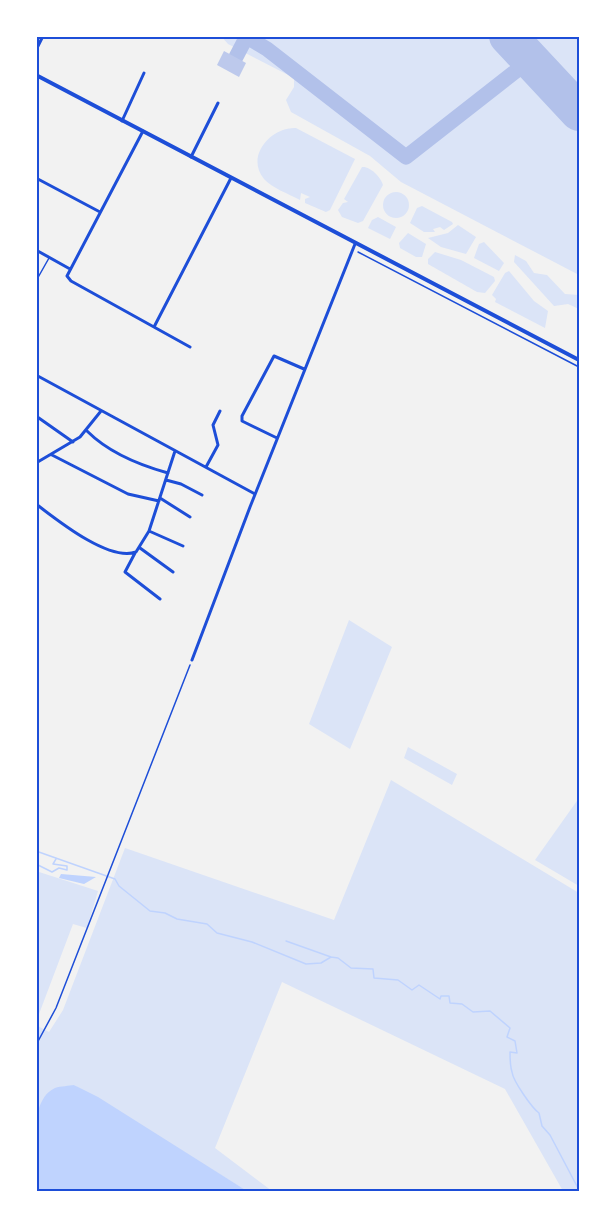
<svg xmlns="http://www.w3.org/2000/svg" width="615" height="1227" viewBox="0 0 615 1227" font-family="Overpass,sans-serif">
<style>
.green{fill:#dbe4f7}
.water{fill:#bfd3fe}
.lines{fill:none;stroke-linecap:round;stroke-linejoin:round}
.stream{stroke:#bfd3fe;stroke-width:1.5}
.taxiway{stroke:#b2c1ea;stroke-width:15}
.runway{stroke:#b2c1ea;stroke-width:38}
.building{fill:#bdc9ec}
.path{stroke:#1d4ed8;stroke-width:1.5}
.service{stroke:#1d4ed8;stroke-width:1.5}
.minor{stroke:#1d4ed8;stroke-width:3}
.tertiary{stroke:#1d4ed8;stroke-width:4}
.neatline{fill:none;stroke:#1d4ed8;stroke-width:2}
</style>
<rect width="100%" height="100%" fill="#f2f2f2"/>
<path class="green" d="M221,36H579V275L401,182L370,156L291,112L286,100L294,87V78L228,44Z
M296,128L355,159L330,210L326,212L305,203V199L310,197L301,193L300,200C289,194 272,188 264,179C245,156 271,127 296,128Z
M362,167C370,166 381,177 383,185L363,221L358,223L342,217L338,210L343,203L348,202L344,199Z
M383 205a13 13 0 1 1 26 0a13 13 0 1 1-26 0Z
M422,206L452,222L453,224L444,230L440,227L433,229L435,232H424L410,223L417,208Z
M378,217L396,227L390,239L368,228L372,220Z
M458,225L476,237L466,254L441,247L428,238L448,233Z
M408,233L426,244L422,257H416L400,248L399,243Z
M484,242L504,263L499,271L474,258L479,244Z
M435,252L461,260L494,277L495,281L485,293L477,292L428,264V259Z
M515,255L526,261L534,273L547,275L565,294L579,295V309L568,304L554,306L514,262Z
M509,271L534,301L548,311L545,328L495,302L496,299L492,295L505,273Z
M349,620L392,647L350,749L309,724Z
M408,747L457,774L452,785L404,758Z
M391,780L579,893V1191H563L505,1089L282,982L215,1148L272,1191H247L74,1085L36,1112V1025L49,1032L63,1010L125,848L334,920Z
M579,798V886L535,860Z
M36,871L98,891L87,928L73,924L36,1022Z"/>
<path class="water" d="M61,874L96,877L84,884L59,878Z
M74,1085L98,1097L247,1191H36C36,1165 26,1101 55,1088C61,1086 69,1086 74,1085Z"/>
<g class="lines">
<path class="stream" d="M36,851L115,879L119,886L150,911L165,913L177,919L207,924L217,933L252,942L306,964L321,963L331,957L338,958L351,968L373,969L374,978L398,980L412,990L419,985L440,999L441,996H449L450,1003L462,1004L473,1012L490,1011L510,1028L507,1037L515,1041L517,1053L510,1052C510,1059 510,1066 512,1072C513,1081 532,1108 539,1113L542,1126L550,1135L579,1190
M36,864L52,872L59,868L67,870V866L53,864L56,859
M286,941L331,957"/>
<path class="taxiway" d="M247,37L267,49L406,157L530,60
M236,57L247,36"/>
<path class="runway" d="M508,36L579,112"/>
</g>
<path class="building" d="M224,51L246,63L239,77L217,65Z"/>
<g class="lines">
<path class="path" d="M358,252L579,367
M36,1045L56,1008L190,665"/>
<path class="service" d="M36,281L49,258"/>
<path class="minor" d="M36,50L43,36
M122,121L144,73
M143,131L67,276L71,281L190,347
M191,157L218,103
M36,178L100,212
M36,250L70,269
M154,327L231,178
M36,375L255,494
M36,416L73,442
M87,431C109,453 139,465 168,473
M277,438L242,421V416L274,356L304,369
M52,455L128,494L159,501
M36,463L80,437L101,411
M206,467L218,445L213,425L220,411
M166,480L181,484L202,495
M160,498L190,517
M36,504C57,520 109,562 136,552L149,531L175,451
M149,531L183,546
M140,548L173,572
M135,553L125,572L160,599
M192,660L250,507L355,244"/>
<path class="tertiary" d="M36,75L579,360"/>
</g>
<rect width="615" height="1227" fill="none" stroke="#ffffff" stroke-width="75"/>
<rect x="38" y="38" width="540" height="1152" class="neatline"/>
</svg>
